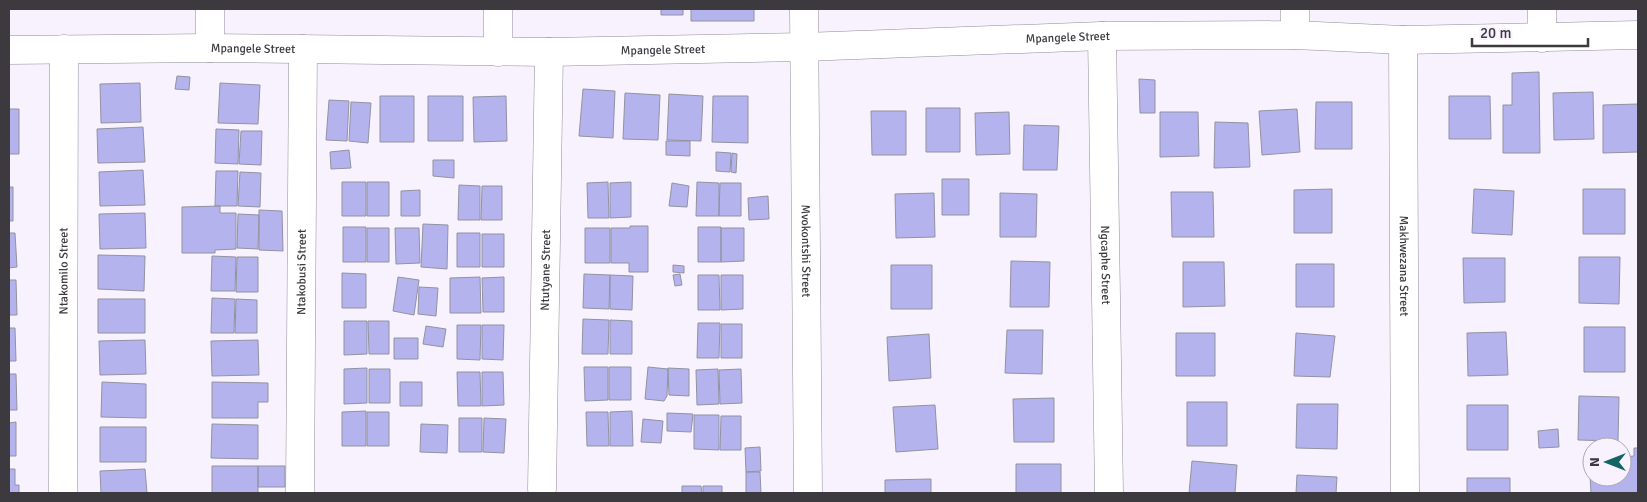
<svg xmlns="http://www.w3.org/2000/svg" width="1647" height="502" viewBox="0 0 1647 502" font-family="Signika,sans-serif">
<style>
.building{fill:#b4b3ee;stroke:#9292a1}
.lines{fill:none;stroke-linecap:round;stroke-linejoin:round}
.street-casing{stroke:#928b99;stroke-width:29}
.street{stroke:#fff;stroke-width:28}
.labels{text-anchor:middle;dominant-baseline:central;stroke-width:4.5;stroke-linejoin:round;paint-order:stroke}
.street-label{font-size:12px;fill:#3c393f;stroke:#f8f2fe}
</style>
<rect width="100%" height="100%" fill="#f8f2fe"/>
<path class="building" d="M661,9H683V15H661Z
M691,9H754V21H691Z
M1539,72L1540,153H1503V105H1512V73Z
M177,76L190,77L189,90L175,89Z
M1139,79L1155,80V113H1140Z
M140,83L141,122L101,123L100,84Z
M220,83L260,85L258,124L218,123Z
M583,89L615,91L613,138L579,136Z
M1593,92L1594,139L1554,140L1553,93Z
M625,93L660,95L658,140L623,139Z
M669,94L703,96L701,141L667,140Z
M380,96H414V142H380Z
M428,96H463V141H428Z
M506,96L507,141L474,142L473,97Z
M713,96H748V143L712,142Z
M1449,96H1490L1491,139H1449Z
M329,100L349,101L347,141L326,140Z
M351,102L371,103L368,143L349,141Z
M1316,102H1352V149H1315Z
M1638,104V152L1603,153V105Z
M926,108H960V152H926Z
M9,109H19V154H9Z
M1297,109L1300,152L1262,155L1259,111Z
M871,111H906V155H872Z
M1009,112L1010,154L976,155L975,113Z
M1160,112H1198L1199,156L1160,157Z
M1215,122L1248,123L1250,167L1214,168Z
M1024,125L1059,126L1057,170H1023Z
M143,127L145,162L98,163L97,129Z
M216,129L239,130L238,164L215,163Z
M241,131H262L261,165L239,164Z
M666,141H690V156L666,155Z
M349,150L351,168L331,169L330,152Z
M716,152L731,153L730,172L716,171Z
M732,153L737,154L736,173L731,172Z
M433,160H454V178L433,176Z
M143,170L145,205L100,206L99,172Z
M216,171H238L237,206H215Z
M240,172L261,173L260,207L238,206Z
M942,179H969V215H942Z
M342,182H366V216H342Z
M367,182H389V216H367Z
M608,182L609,218H588L587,183Z
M631,182V217L610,218V183Z
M697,182L719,183V216H696Z
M672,183L689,186L687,207L669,206Z
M720,183H741V216H719Z
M459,185L480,186V220H458Z
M482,186H502V220H481Z
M9,187H13V221H9Z
M1332,189V233H1294V190Z
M1474,189L1514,191L1512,235L1472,233Z
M1583,189H1625V234H1583Z
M420,190V216H401V191Z
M1171,192H1213L1214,237H1172Z
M934,193L935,237L896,238L895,194Z
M1000,193L1037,194L1036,237H1000Z
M768,196L769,219L749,220L748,198Z
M220,206V213H236V249L215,250V253H182V207Z
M259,210L282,211L283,251L259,250Z
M145,213L146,248L100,249L99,214Z
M238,214L259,215L258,249L237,248Z
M423,224L448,225L447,269L421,267Z
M630,226H648V272H629V263H611V228H630Z
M343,227H366V262H343Z
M698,227H721V262H698Z
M367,228H389V262H367Z
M395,228H419L420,263L396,264Z
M585,228H610V263H585Z
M721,228H744V261L721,262Z
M9,233H15L17,267L9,268Z
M457,233H480V267H457Z
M482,234H504V267H482Z
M98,255L145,256L144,291L98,289Z
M212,256L236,257L235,291H211Z
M237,257H258V292H236Z
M1579,257H1620L1619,304L1579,303Z
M1463,258H1505V302L1464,303Z
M1011,261L1050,262L1049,307H1010Z
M1183,262H1224L1225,306L1183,307Z
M1296,264H1334V307H1296Z
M673,265L684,266V273L673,272Z
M891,265H932V309H891Z
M342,273L366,274V308H342Z
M584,274L610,275L609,309L583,308Z
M680,274L682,285L675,286L673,275Z
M610,275L633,276L632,310L610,309Z
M698,275H719L720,310H698Z
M721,275H743V309L721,310Z
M398,277L419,280L414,315L393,311Z
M480,277L481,313H450V278Z
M504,277V312H483L482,278Z
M9,280H16L17,315H9Z
M419,287L438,288L436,316L418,314Z
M212,298L235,299L234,333H211Z
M98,299H145V333H98Z
M236,299L257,300V333H235Z
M583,319L609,320L608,354H582Z
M610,320L632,321V354H610Z
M344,321H367V354L344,355Z
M368,321H389V354H369Z
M698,323H720L719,358H697Z
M721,324H742V358H721Z
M457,325H481L480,360L457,359Z
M482,325H504L503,360L482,359Z
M426,326L446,329L443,347L423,344Z
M1584,327H1625V372H1584Z
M9,328H15L16,361H9Z
M1007,330H1043L1042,374L1005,373Z
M1506,332L1508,375L1468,376L1467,333Z
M1176,333H1215V376H1176Z
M1296,333L1335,336L1330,377L1294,376Z
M929,334L931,378L889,381L887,337Z
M394,338H418V359H394Z
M145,340L146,374L100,375L99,341Z
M258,340L259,375L212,376L211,341Z
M584,367H608V400L585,401Z
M609,367H631V400H609Z
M648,367L668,369L667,396L664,401L645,399Z
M367,368V403L344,404V369Z
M668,368L689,369V396L669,395Z
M369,369H390V403H369Z
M718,369L719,404L697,405L696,370Z
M741,369L742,403L720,404L719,370Z
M457,372H480L481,406H458Z
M482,372H503L504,405L482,406Z
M9,374H16L17,410H9Z
M102,382L146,384V418L101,417Z
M212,382L268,383V402H258V418H212Z
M400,382H422V406H400Z
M1579,396L1619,397L1618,441L1578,440Z
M1054,398V442H1014L1013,399Z
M1187,402H1227V446H1187Z
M1297,404H1338L1337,449L1296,448Z
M935,405L938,449L896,452L893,407Z
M1467,405H1508V450H1467Z
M366,411V446H342V412Z
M632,411L633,446H610V412Z
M367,412H389V446H367Z
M586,412H608L609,446H587Z
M667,413L693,414L691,432L667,431Z
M694,415H719V450L694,449Z
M721,416H741V450H720Z
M459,418H482V452H459Z
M484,418L506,419L504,453L483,452Z
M643,419L663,421L661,443L641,442Z
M16,422V456H9V423Z
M212,424L258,425V459L211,458Z
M421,424L448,425L447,453L420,452Z
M100,427H146V462H100Z
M1558,429L1559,447L1539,448L1538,431Z
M760,447L761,471L746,472L745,448Z
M1634,448H1638V493H1591L1589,459H1592V477H1622V457L1634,456Z
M1192,461L1237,465L1235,493H1189Z
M1016,464H1061V493H1016Z
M212,466H258V493H212Z
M258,466H285V487H258Z
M9,469H15V485H19V493H9Z
M145,469L147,493H101L100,471Z
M746,472H760L761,493H746Z
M1297,475L1337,477L1336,493H1296Z
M1467,478H1510V493H1467Z
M931,479V493H885V480Z
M682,486H701L702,493H682Z
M703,486H722V493H703Z"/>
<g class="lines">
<g class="street-casing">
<g id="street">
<path d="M210,9V48"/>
<path d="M498,9V52"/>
<path id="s1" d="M804,9L808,493"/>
<path d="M1295,9V35"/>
<path d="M1542,9V38"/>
<path id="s2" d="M1102,36L1109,493"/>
<path id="s3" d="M1403,40L1405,493"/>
<path id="s4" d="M9,50L210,48L549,52L804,47L1102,36L1295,35L1403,40L1638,35"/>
<path id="s5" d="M542,489L549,52"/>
<path id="s6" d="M63,493L64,49"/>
<path id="s7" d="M300,493L303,49"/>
</g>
</g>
<use href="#street" class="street"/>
</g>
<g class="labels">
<g class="street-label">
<text stroke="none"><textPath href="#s4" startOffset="1059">Mpangele Street</textPath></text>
<text stroke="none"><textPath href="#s4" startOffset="244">Mpangele Street</textPath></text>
<text stroke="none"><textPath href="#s4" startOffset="654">Mpangele Street</textPath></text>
<text stroke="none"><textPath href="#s1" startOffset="242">Mvokontshi Street</textPath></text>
<text stroke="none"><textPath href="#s2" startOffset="229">Ngcaphe Street</textPath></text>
<text stroke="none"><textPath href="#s3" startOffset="226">Makhwezana Street</textPath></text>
<text stroke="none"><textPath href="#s5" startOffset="219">Ntutyane Street</textPath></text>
<text stroke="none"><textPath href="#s6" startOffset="222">Ntakomilo Street</textPath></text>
<text stroke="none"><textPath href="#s7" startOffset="221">Ntakobusi Street</textPath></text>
</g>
</g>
<rect width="1647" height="502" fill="none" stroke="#3c393f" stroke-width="20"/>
<g transform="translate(1607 462) rotate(270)"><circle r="24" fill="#f8f2fe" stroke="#ada8b2"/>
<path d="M0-4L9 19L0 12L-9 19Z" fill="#136365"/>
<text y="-8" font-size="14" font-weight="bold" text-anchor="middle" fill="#3c393f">N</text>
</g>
<path d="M1472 38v8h116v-8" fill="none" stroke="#3c393f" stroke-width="2.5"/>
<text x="1480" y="38" font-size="15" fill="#3c393f" stroke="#f8f2fe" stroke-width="4" paint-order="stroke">20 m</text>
</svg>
